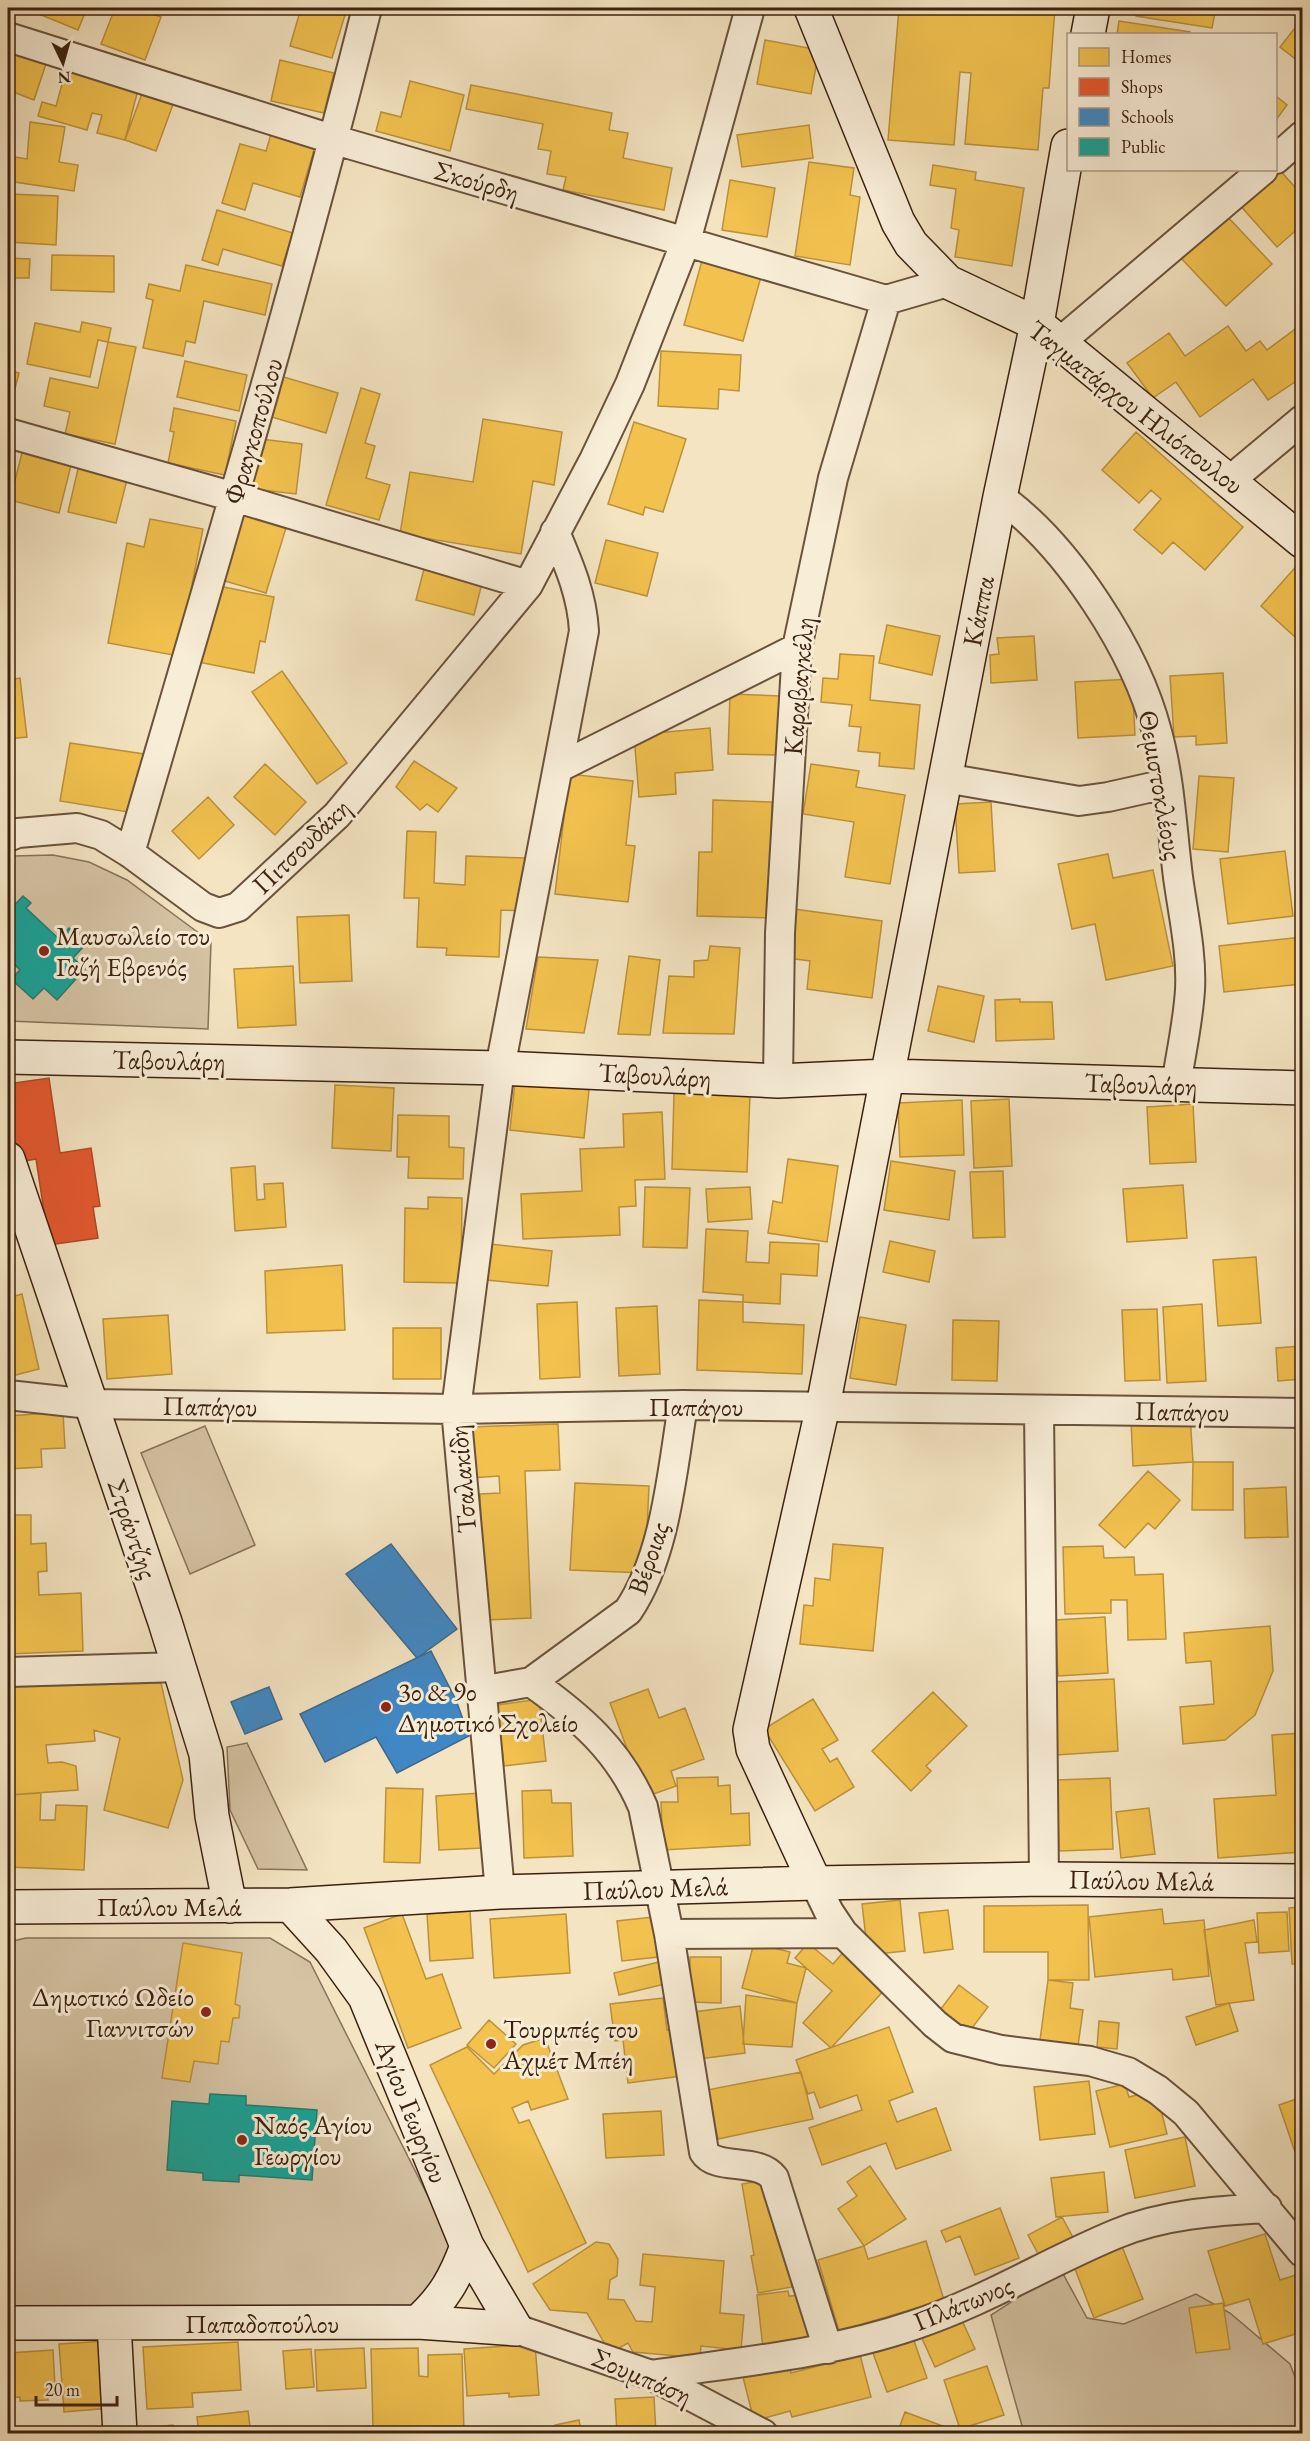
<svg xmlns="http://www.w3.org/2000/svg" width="1310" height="2441" viewBox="0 0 1310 2441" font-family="'EB Garamond',serif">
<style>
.green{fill:#d5c3a4;stroke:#89725a;stroke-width:1.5}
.homes{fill:#f2c14e;stroke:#bc913b;stroke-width:1.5}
.shops{fill:#e4572e;stroke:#b24725;stroke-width:1.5}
.schools{fill:#3f88c5;stroke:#3e698e;stroke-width:1.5}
.public{fill:#17a398;stroke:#227c6f;stroke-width:1.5}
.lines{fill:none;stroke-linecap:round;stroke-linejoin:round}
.street-casing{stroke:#6b523c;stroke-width:32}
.secondary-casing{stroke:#3d210f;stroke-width:36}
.street{stroke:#f8edd7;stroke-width:28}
.secondary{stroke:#f8edd7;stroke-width:33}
.poi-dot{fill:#8f2418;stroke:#f8edd7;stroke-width:2}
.labels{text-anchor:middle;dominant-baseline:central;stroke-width:6;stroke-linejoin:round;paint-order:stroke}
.street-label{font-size:27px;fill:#3d210f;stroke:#f8edd7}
.poi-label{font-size:27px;fill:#3d210f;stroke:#f8edd7;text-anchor:start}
</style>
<rect width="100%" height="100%" fill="#f4e4c2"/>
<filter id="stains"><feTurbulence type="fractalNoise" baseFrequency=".00333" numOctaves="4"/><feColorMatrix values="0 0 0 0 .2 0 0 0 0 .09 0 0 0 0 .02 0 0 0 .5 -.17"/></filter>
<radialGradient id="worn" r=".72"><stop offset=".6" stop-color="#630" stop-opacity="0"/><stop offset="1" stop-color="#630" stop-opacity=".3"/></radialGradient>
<path class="green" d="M53,855L89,862L127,880L211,942L208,1029L8,1021V860L14,856Z
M205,1426L255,1545L190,1574L141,1453Z
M247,1743L307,1870L258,1869L230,1810L227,1747Z
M26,1938H270L310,1962L455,2250L407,2316L8,2314V1942Z
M1061,2270L1087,2318L1124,2324L1196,2294L1230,2313L1290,2364L1302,2395V2433H1024L991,2315Z"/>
<path class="homes" d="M31,8H87L78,30L29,10Z
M115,8H137L161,17L145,60L101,44Z
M301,8H318L345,15L332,58L290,46Z
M899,8H1055L1049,88H1043L1038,150L965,144L971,73L960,72L954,145L888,140Z
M1137,8H1216L1212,28L1136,16Z
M1302,19V64L1280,47Z
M1119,21L1190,32V34H1117Z
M765,40L819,50L811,94L757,84Z
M8,44L48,58L34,100L8,90Z
M280,60L334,73L324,113L271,101Z
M67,66L139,86L125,140L97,133L102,115L92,113L87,130L38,116L42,102L56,106Z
M410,81L464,95L450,151L376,131L381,112L401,117Z
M471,85L612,113L609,130L628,133L623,158L672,168L664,210L563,190L566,177L547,174L551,151L538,149L543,124L466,109Z
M144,88L175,99L156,151L125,140Z
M1276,96L1287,105L1276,120Z
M30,122L65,127L59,162L78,165L74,191L8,181V156L27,159Z
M809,125L813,158L742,167L737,135Z
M273,127L317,140L300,197L253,183L245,210L222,203L240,144L266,151Z
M809,162L854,168L850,195L860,197L850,265L795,256Z
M933,165L976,172L975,180L1024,188L1012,266L955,257L959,230L951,228L956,189L930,185Z
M1278,168L1302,195V225L1277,247L1238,203Z
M730,180L775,188L767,237L722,230Z
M8,194L58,196L56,245L8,242Z
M217,210L293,233L282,266L223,249L218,265L202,260Z
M1226,215L1272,264L1226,306L1180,257Z
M705,250L764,266L743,341L684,325Z
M52,255L114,256V292L51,290Z
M8,258L30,259L29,278H11L10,312H8Z
M186,265L272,284L265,315L204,301L195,343L186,341L183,356L143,348L153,300L146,298L149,284L180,291Z
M82,322L111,328L108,342L98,340L90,377L27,364L35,323L80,332Z
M1302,324V380L1301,378L1268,400L1253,379L1200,417L1176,382L1153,398L1127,363L1169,333L1185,356L1228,326L1246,351L1260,341L1267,350Z
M108,342L136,347L115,444L65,434L70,412L44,406L50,378L98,388Z
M661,351L741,355L739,391L719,389L718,409L658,406Z
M185,361L247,375L239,411L177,397Z
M8,370L19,373L9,412H8Z
M277,375L338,393L326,433L265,415Z
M361,388L380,394L365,443L375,446L366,478L390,485L379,520L326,505Z
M174,408L236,421L225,475L168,463L174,432L170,431Z
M483,419L562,432L554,485L533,481L521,554L400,534L410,472L473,482Z
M634,422L686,439L663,512L645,507L643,515L608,504Z
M1136,432L1243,527L1205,570L1173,542L1162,554L1134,530L1161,499L1151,490L1139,503L1102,470Z
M252,438L302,444L296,494L246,488Z
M23,449L72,461L59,513L10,500Z
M81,456L130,468L116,523L68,512Z
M241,504L289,518L266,593L218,579Z
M150,519L203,529L178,656L108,643L127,543L144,547Z
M606,540L658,553L647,596L595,583Z
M426,561L484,575L474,615L416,600Z
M1300,562L1302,564V629L1295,637L1261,606Z
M214,585L274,597L265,642L260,641L254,673L198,662Z
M887,625L940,636L932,675L879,663Z
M1034,636L1037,680L991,683L990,655L999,654L997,638Z
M840,654L874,656L870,700L920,705L914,769L879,766L880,753L858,751L861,727L849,726L852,705L821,702L823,678L838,679Z
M282,671L347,763L317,784L252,692Z
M1223,673L1227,743L1196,745V736L1174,737L1170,676Z
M20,678L27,737L8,739V680Z
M1132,679L1135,735L1078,738L1075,682Z
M730,694L781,696L779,755L728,754Z
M710,728L713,770L675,773L676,794L639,797L634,735Z
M70,743L144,754L134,813L60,801Z
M414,761L457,788L438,812L427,804L420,810L396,787Z
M265,764L306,802L275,835L234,797Z
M811,764L859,771L856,787L905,795L890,884L845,877L854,822L803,814Z
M569,774L633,781L626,845L635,846L628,902L555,894Z
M1199,776L1234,778L1228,852L1193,849Z
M208,797L234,825L199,859L172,831Z
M713,800L772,802L769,918L697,916L699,852H712Z
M991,802L995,871L959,873L955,804Z
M407,831L436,832L434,883L465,885L466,856L525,858L523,911L501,910L499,957L446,955L447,948L417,947L419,898H404Z
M1285,851L1293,916L1228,924L1220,859Z
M1108,854L1113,878L1153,870L1173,966L1106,980L1095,924L1072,929L1058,864Z
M794,909L882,921L872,998L807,989L810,961L788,958Z
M349,915L352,981L300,983L297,917Z
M1302,937V984L1224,992L1219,946Z
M710,946L740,948L734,1034L663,1033L669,976L694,977V961L708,960Z
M629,956L660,960L650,1035L618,1034Z
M538,957L598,960L584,1033L526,1029Z
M293,966L296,1025L238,1028L234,969Z
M938,986L984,996L974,1042L928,1031Z
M1297,994H1302V1052L1299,1053Z
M1020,999V1002H1052L1054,1039L996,1041L995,1000Z
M515,1082L589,1090L584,1138L510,1130Z
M335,1085L394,1088L391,1151L332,1148Z
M674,1093L750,1095L747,1172L672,1169Z
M1009,1099L1012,1166L974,1168L971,1101Z
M962,1100L964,1155L900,1157L898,1103Z
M1193,1104L1196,1162L1150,1164L1147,1107Z
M662,1112L665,1179L635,1180L636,1206L619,1207L620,1235L523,1239L521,1194L582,1191L580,1149L624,1147L623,1114Z
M398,1115L449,1116V1147L464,1148L463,1179L408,1178L409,1157H397Z
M788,1159L838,1166L827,1242L768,1233L773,1201L782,1203Z
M891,1161L955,1171L949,1220L884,1210Z
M255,1166L257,1200L265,1199L264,1184L283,1183L286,1227L235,1231L231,1168Z
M1003,1171L1005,1237L973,1238L970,1172Z
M1183,1185L1187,1238L1127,1242L1123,1189Z
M645,1187L690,1188L687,1248L643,1247Z
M750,1187L752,1219L708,1222L706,1189Z
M428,1197L462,1198L461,1283L404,1282L405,1208L428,1209Z
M706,1229L748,1231L746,1262L769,1263L770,1242L819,1244L817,1276L781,1274L780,1304L743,1302V1295L703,1292Z
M890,1241L935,1251L929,1282L883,1272Z
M490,1244L552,1251L548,1286L486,1280Z
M1256,1257L1261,1323L1218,1326L1213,1260Z
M342,1265L345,1330L267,1333L265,1271Z
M22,1294L39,1369L8,1377V1298Z
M699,1300L743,1302V1322L804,1325L802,1374L697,1370Z
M577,1302L580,1377L540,1379L537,1304Z
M1202,1304L1206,1381L1167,1383L1163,1307Z
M657,1306L660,1374L619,1376L616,1308Z
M1157,1309L1160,1380L1125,1381L1122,1310Z
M168,1315L172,1374L107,1379L103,1319Z
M860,1317L906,1325L896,1385L850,1378Z
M953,1320L999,1321L997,1381L952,1380Z
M393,1328H441V1379H393Z
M1302,1346V1379L1278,1381L1276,1348Z
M63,1412L65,1448L41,1449L42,1467L8,1469V1416Z
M1190,1415L1193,1462L1133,1466L1131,1419Z
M558,1424L560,1470L525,1471L531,1618L485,1620L480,1494L500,1493L499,1476L471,1478L469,1427Z
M1193,1462H1233V1510H1192Z
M1148,1471L1180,1500L1155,1529L1148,1523L1125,1548L1099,1525Z
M575,1483L649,1486L645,1573L570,1570Z
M1286,1487L1288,1537L1245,1538L1244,1489Z
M8,1515H31V1544L46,1543L47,1571L38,1572L39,1595L81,1593L83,1651L8,1654Z
M833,1544L883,1548L873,1651L800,1644L804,1605L813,1606L815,1578L830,1580Z
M1103,1546L1104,1558L1134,1557L1135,1575L1163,1574L1166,1639L1128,1640L1127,1600H1111V1613L1065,1614L1063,1547Z
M1105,1617L1108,1673L1058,1676L1055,1620Z
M1270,1626L1273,1671L1255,1715L1225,1740L1183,1744L1180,1707L1214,1704L1211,1661L1186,1663L1184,1633Z
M1114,1679L1118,1751L1056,1755L1052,1682Z
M161,1683L183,1780L168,1828L104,1810L120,1738L94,1730L95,1741L46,1745L48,1763L62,1762L76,1766L78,1790L8,1795V1687Z
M648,1689L659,1718L685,1708L704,1759L671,1771L676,1786L645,1797L610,1703Z
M933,1692L967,1726L926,1766L931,1771L911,1791L872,1751Z
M539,1699L546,1761L504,1766L497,1705Z
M813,1699L838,1740L822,1749L830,1762L837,1758L854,1787L815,1811L764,1729Z
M1302,1733V1852L1218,1858L1214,1799L1276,1795L1272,1735Z
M718,1777V1786L730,1785L731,1814L749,1813L750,1845L663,1850L661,1802H678L677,1778Z
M1110,1778L1113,1849L1059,1851L1057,1780Z
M386,1788L423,1789L420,1863L384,1862Z
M551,1790L552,1803H571L573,1856L524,1858L522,1791Z
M41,1793L40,1820H55L56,1805L87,1806L84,1870L8,1867V1795Z
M480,1793L483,1848L439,1850L436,1796Z
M1149,1808L1155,1854L1121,1858L1116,1812Z
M900,1900L905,1951L868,1955L862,1904Z
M1088,1905L1089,1980H1048V1952H984V1906Z
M1302,1907V1964H1292L1289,1908Z
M1162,1909L1164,1924L1204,1920L1209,1976L1173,1980L1172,1969L1095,1977L1089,1917Z
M948,1910L953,1949L924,1953L919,1913Z
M470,1911L473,1958L430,1961L427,1914Z
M1287,1912L1289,1951L1259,1953L1257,1913Z
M402,1914L426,1979L442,1974L461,2028L408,2048L364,1928Z
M566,1914L570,1973L494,1978L490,1919Z
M653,1917L658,1957L622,1961L617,1921Z
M1254,1920L1257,1942L1245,1943L1254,2000L1216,2005L1204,1930Z
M183,1943L242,1953L235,2004L240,2006L239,2018H233L229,2042L221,2041L218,2064L194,2061L190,2082L162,2078Z
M754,1943L790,1952L787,1963L806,1968L797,2003L742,1988Z
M808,1943L833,1964L846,1949L888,1986L831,2048L803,2023L832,1991L795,1958Z
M690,1957H721V2003L690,2002Z
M659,1962L665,1984L619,1995L614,1973Z
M1048,1980L1073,1983L1070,2008L1083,2010L1078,2046L1040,2040Z
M959,1985L988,2007L969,2032L940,2010Z
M746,1995L797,2003L792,2047L743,2044Z
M663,1998L667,2030L676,2028L682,2076L628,2083L623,2040L615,2041L610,2004Z
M1229,2003L1238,2031L1196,2045L1186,2017Z
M740,2006L745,2053L699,2059L693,2012Z
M489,2020L516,2044L494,2068L467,2045Z
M489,2020L516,2044L494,2068L467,2045Z
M1099,2021L1119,2023L1117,2049L1097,2047Z
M889,2027L913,2092L889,2101L897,2122L936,2108L951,2150L896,2169L886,2143L822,2165L809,2128L862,2110L857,2095L820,2108L814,2092L808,2094L796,2060Z
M545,2038L568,2099L531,2110L528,2101L512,2108L519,2123L529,2120L586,2243L528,2272L430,2065L467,2047L494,2074L523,2045Z
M801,2072L813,2119L718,2139L707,2090Z
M1089,2081L1095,2134L1040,2140L1034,2087Z
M1125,2084L1129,2097L1156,2090L1167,2134L1110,2147L1096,2091Z
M1302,2097V2150L1295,2152L1279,2105Z
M661,2111L664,2155L606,2158L603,2114Z
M1185,2137L1195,2186L1135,2198L1125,2150Z
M870,2166L906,2219L864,2246L838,2209L857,2196L847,2182Z
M1104,2172L1108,2212L1056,2217L1051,2178Z
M772,2179L792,2287L758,2293L751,2256L754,2255L742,2184Z
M1000,2208L1019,2258L975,2275L960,2236L946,2242L941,2231Z
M1062,2217L1076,2243L1042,2261L1028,2235Z
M1265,2234L1280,2280L1302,2273V2332L1263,2344L1249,2299L1225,2306L1208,2251Z
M926,2241L944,2300L839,2331L818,2260L864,2246L868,2259Z
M596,2242L609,2244L618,2259L617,2276L610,2280L608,2299L624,2300L636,2321L652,2322L655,2287L640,2285L643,2254L724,2261L720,2313L744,2315L741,2350L701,2346L700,2358L633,2352L628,2343L610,2353L587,2313L550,2310L533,2284Z
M1121,2244L1143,2299L1094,2318L1073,2264Z
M788,2291L789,2296L805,2295L810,2342L763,2348L757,2295Z
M1223,2303L1230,2349L1196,2353L1189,2308Z
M960,2316L975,2349L935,2367L920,2334Z
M913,2338L927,2378L887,2392L873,2353Z
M106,2341L111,2408L64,2412L59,2344Z
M238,2342L241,2390L192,2393L193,2407L147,2409L143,2347Z
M535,2344L539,2395L509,2397V2393L467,2396L464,2349Z
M364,2348L366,2388L317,2391L315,2350Z
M418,2348L419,2376L428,2377V2355L462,2354L464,2434H417L416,2428L373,2429L371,2349Z
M311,2349L314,2387L286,2389L283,2351Z
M53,2350L55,2386H47L48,2400L20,2401V2397L8,2398V2353Z
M860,2355L871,2397L792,2417L790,2411L754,2421L742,2373L788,2361L791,2373Z
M987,2366L1004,2415L960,2429L944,2380Z
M654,2397L656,2434H617L615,2399Z
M248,2411L251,2434H199L197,2417Z
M905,2412L956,2431L955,2434H897Z
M579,2420L582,2434H557L555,2425Z
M733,2424L734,2434H686L685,2430Z
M173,2425L175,2434H146L145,2428Z
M369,2426L370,2434H304Z"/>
<path class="shops" d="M49,1078L60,1153L91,1148L100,1206L93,1207L98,1238L49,1245L36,1159L14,1163L8,1120V1084Z"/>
<path class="schools" d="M391,1544L457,1629L417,1658L346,1574Z
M431,1651L456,1700L469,1736L397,1773L376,1737L325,1762L300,1714Z
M269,1687L282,1719L245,1734L231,1702Z"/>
<path class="public" d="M23,896L31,903L26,908L59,939L69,928L86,944L73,958L85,969L57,1000L44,988L33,999L11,979L20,970L8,958V912Z
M210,2094L246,2096V2105L317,2110L312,2180L239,2175V2182L203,2180V2173L167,2170L172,2101L209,2104Z"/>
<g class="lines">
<g class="street-casing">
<path id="street" d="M8,37L335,140L886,300L948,282
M1276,159L1302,136
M1060,342L1263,170
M8,433L234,497L528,585
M1229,481L1302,420
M1000,497C1068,546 1136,651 1157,732C1170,779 1172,829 1178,877C1183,914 1192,953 1190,990C1188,1022 1181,1053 1176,1085
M558,768L797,648
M945,778L1079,801L1108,797L1166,784
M8,837L18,833L77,828L101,835L130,853L203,907L219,913L238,907L337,815L528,585L594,460L630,384L686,241L750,8
M130,853C212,572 296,291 367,8
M778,1081L780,933L797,648L833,478L886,300
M8,1395L90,1404L456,1409L683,1405L1302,1413
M1039,1410L1044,1879
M8,1672L180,1667
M531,1682C580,1717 619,1750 643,1807L669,1934L704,2152C716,2171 758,2157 774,2178L828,2349
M480,1691L531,1682L628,1611C666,1555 672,1471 683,1405
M815,1883L829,1912L843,1933L935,2024L953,2038L1001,2050L1090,2061L1128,2072L1158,2090L1186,2113L1302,2252
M500,1892L456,1409L500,1068L584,631C582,595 569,565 555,532
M669,1934L843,1933
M516,2329L651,2375L763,2434
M651,2375C739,2362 829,2354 914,2325C984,2302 1048,2262 1116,2234C1164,2214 1216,2211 1267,2208"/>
</g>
<g class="secondary-casing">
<path id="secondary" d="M811,8L898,222L911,244L948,282L1037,324L1302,541
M1088,34L1093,8
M8,1057L500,1068L778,1081L887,1076L1302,1088
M8,1159L165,1622L197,1725L206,1754L212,1816L230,1906
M815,1883L753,1749L750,1730L823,1406L1000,497L1037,324L1068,146
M290,1905L331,1950L365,1997L467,2246L516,2329
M8,1907L290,1905L500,1892L815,1883L1044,1879L1302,1881
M418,2322C444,2298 455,2279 467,2246
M8,2323L418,2322L516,2329
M114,2324L120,2434"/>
</g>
<use href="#street" class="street"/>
<use href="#secondary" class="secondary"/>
</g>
<g class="poi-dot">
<circle cx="44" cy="951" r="6"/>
<circle cx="386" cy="1707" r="6"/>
<circle cx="206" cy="2012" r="6"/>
<circle cx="491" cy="2044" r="6"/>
<circle cx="242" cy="2140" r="6"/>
</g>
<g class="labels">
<g class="street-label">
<text transform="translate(477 181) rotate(16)">Σκούρδη</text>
<text transform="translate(1136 407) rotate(38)">Ταγματάρχου Ηλιόπουλου</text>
<text transform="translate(253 431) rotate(-74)">Φραγκοπούλου</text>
<text transform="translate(978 611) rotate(-79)">Κάππα</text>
<text transform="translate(798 686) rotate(-85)">Καραβαγκέλη</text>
<text transform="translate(1161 785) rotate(80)">Θεμιστοκλέους</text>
<text transform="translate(301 846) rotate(-44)">Πιτσουδάκη</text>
<text transform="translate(169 1060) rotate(1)">Ταβουλάρη</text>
<text transform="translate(655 1075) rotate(3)">Ταβουλάρη</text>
<text transform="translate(1141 1084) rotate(2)">Ταβουλάρη</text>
<text transform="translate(210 1406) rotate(1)">Παπάγου</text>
<text x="696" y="1406">Παπάγου</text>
<text transform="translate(1182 1411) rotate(1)">Παπάγου</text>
<text transform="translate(462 1479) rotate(-95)">Τσαλακίδη</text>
<text transform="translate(133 1529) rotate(71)">Στράντζης</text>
<text transform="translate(648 1558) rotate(-71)">Βέροιας</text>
<text transform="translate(1141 1880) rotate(1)">Παύλου Μελά</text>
<text transform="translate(655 1888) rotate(-2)">Παύλου Μελά</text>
<text x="169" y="1906">Παύλου Μελά</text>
<text transform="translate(412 2111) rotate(68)">Αγίου Γεωργίου</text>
<text transform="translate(963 2303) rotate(-22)">Πλάτωνος</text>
<text x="262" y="2323">Παπαδοπούλου</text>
<text transform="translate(642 2376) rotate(23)">Σουμπάση</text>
</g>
<g class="poi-label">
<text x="56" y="935">Μαυσωλείο του<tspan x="56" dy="31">Γαζή Εβρενός</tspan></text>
<text x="398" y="1691">3ο &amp; 9ο<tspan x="398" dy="31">Δημοτικό Σχολείο</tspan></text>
<text x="194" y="1996" text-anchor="end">Δημοτικό Ωδείο<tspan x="194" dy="31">Γιαννιτσών</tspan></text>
<text x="503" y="2028">Τουρμπές του<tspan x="503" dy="31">Αχμέτ Μπέη</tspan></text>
<text x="254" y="2124">Ναός Αγίου<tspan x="254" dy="31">Γεωργίου</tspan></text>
</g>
</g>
<rect width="1310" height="2441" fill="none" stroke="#f4e4c2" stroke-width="30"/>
<rect x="9" y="9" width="1292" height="2423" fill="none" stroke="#3d210f" stroke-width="3"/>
<rect x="15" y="15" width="1280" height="2411" fill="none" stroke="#3d210f" stroke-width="1.5"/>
<rect x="1067" y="33" width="210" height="138" fill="#f8edd7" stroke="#ad9b87" stroke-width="1.5"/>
<rect x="1079" y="48" width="30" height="18" fill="#f2c14e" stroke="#ad9b87" stroke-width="1.5"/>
<text x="1121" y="63" font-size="18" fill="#3d210f">Homes</text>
<rect x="1079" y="78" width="30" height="18" fill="#e4572e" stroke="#ad9b87" stroke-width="1.5"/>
<text x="1121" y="93" font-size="18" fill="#3d210f">Shops</text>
<rect x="1079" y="108" width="30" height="18" fill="#3f88c5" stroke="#ad9b87" stroke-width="1.5"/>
<text x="1121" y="123" font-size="18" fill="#3d210f">Schools</text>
<rect x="1079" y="138" width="30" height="18" fill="#17a398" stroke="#ad9b87" stroke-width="1.5"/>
<text x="1121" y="153" font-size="18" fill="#3d210f">Public</text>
<g transform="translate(63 63) rotate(175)" stroke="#f8edd7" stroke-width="4.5" paint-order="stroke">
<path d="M0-4.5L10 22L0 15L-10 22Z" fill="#3d210f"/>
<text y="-9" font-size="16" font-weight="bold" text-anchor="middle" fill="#3d210f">N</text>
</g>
<path d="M36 2396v9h81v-9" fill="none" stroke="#3d210f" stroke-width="3"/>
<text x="45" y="2396" font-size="18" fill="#3d210f" stroke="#f8edd7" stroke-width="4.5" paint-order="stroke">20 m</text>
<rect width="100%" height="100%" filter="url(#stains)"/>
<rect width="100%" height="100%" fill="url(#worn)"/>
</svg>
